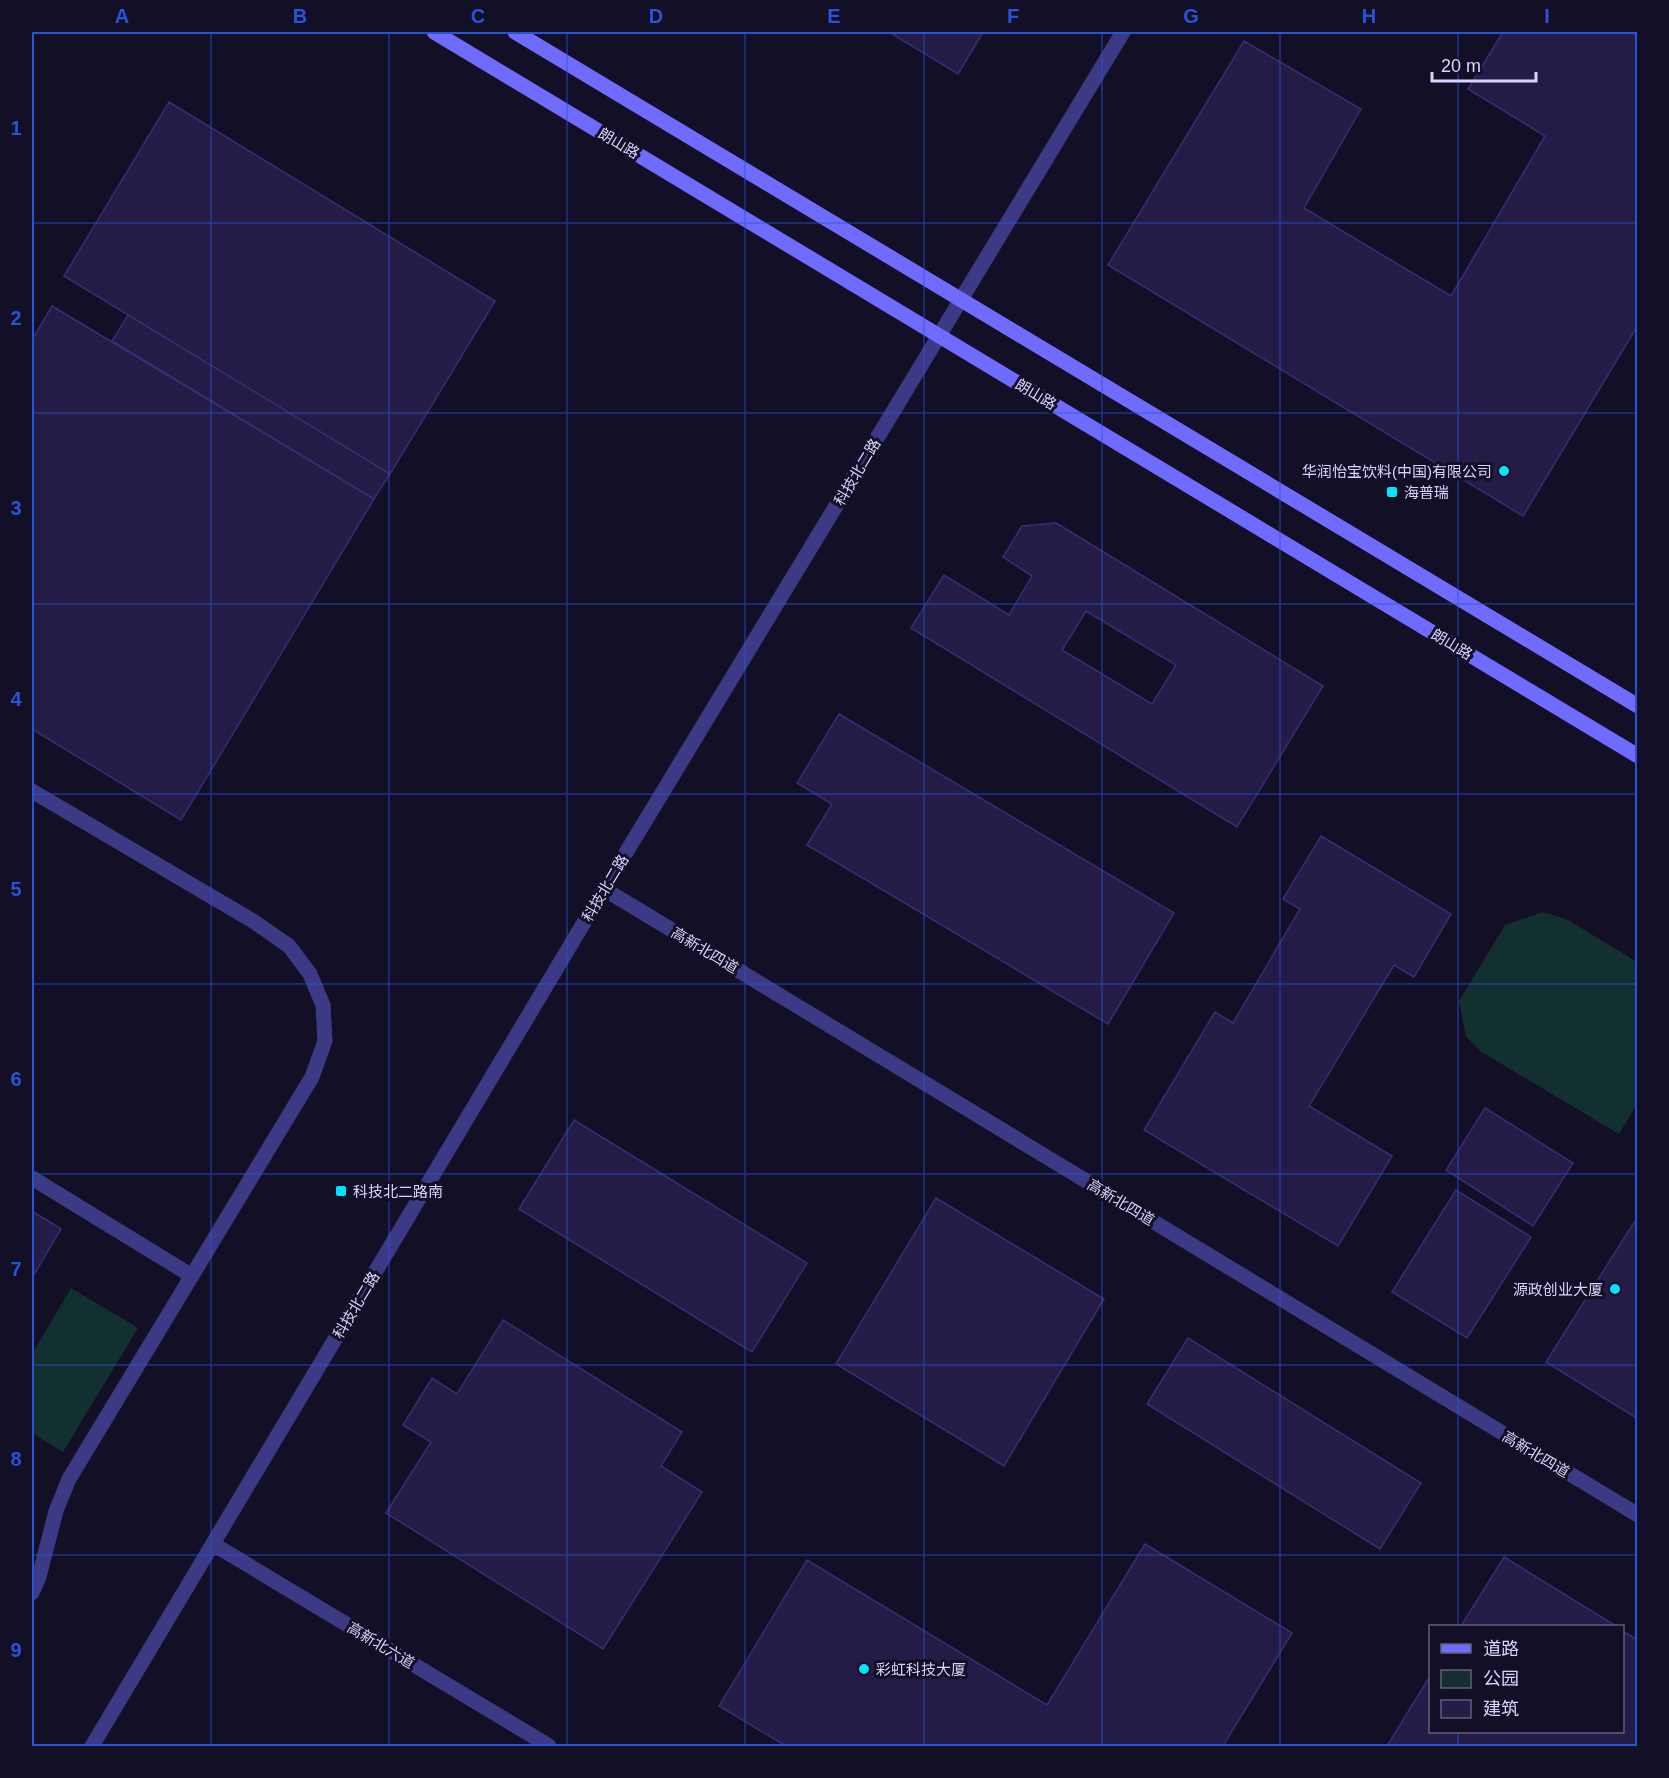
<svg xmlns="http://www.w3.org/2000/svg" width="1669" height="1778" viewBox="0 0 1669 1778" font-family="Arial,'Noto Sans SC',sans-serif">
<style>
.green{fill:#12302f}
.building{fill:#241b47;stroke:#3b2d73;stroke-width:1.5;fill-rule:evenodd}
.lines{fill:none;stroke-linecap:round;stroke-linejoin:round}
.service{stroke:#3d3a85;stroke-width:15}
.tertiary{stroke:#3d3a85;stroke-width:15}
.secondary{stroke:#6f6bff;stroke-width:15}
.grid{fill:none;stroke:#2655da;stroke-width:1.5;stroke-opacity:0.55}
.poi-dot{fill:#00e5ff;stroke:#130f26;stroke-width:2}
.labels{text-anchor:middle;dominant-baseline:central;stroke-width:6;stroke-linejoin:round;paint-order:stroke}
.street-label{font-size:15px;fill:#d9d4ff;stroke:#130f26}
.poi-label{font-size:15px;fill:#d9d4ff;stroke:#130f26;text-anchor:start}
.neatline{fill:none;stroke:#2655da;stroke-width:2}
.grid-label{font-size:20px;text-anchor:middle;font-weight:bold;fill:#2655da}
</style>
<rect width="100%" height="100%" fill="#130f26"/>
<path class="green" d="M1543,912L1568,920L1637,962V1104L1619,1134L1480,1051L1466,1036L1459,1001L1505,925Z
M71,1288L138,1328L63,1452L32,1433V1354Z"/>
<path class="building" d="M889,32H983L958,74Z
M1503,32H1638V325L1523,516L1108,265L1244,41L1361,109L1304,208L1451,296L1545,136L1468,89Z
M169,102L495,301L390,474L64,276Z
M52,306L374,499L181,820L32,729V340Z
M128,315L390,474L374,499L112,341Z
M1056,523L1323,686L1237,827L911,628L944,575L1009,615L1032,576L1003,557L1022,526ZM1086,611L1176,665L1152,704L1062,650Z
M839,714L1174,913L1108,1024L807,845L832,804L797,783Z
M1321,836L1451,914L1414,977L1394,965L1309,1106L1392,1156L1338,1246L1144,1130L1215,1012L1233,1023L1300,909L1283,899Z
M1485,1108L1573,1163L1533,1226L1446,1170Z
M574,1120L807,1263L752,1352L519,1209Z
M1456,1190L1531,1237L1467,1338L1392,1292Z
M936,1198L1104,1299L1004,1466L836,1364Z
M32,1211L61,1229L32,1278Z
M1638,1216V1419L1546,1362Z
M503,1320L682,1432L661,1466L702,1492L603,1649L386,1513L431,1442L403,1425L432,1378L457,1394Z
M1188,1338L1421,1483L1380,1549L1147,1404Z
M1145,1544L1292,1633L1223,1746H786L719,1706L807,1560L1047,1705Z
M1504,1557L1616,1626H1461Z
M1622,1631L1638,1640V1746H1387L1430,1676V1732H1622Z"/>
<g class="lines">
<path class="service" d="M32,791L253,921L289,946L310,974L323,1005L325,1041L312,1077L69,1479L56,1511L39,1577L32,1593
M32,1178L192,1276"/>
<path class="tertiary" d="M604,889L1638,1515
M213,1544L549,1746
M92,1746L604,889L1123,32"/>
<path class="secondary" d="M434,32L1638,756
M515,32L1638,706"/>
</g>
<path class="grid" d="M211,32V1746M389,32V1746M567,32V1746M745,32V1746M924,32V1746M1102,32V1746M1280,32V1746M1458,32V1626M32,223H1638M32,413H1638M32,604H1638M32,794H1638M32,984H1638M32,1174H1638M32,1365H1638M32,1555H1638M1458,1732V1746"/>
<g class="poi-dot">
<circle cx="1504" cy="471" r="6"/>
<rect x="1386" y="486" width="12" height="12" rx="3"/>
<rect x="335" y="1185" width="12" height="12" rx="3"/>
<circle cx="1615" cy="1289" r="6"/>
<circle cx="864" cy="1669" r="6"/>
</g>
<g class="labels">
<g class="street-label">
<text transform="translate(619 143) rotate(31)">朗山路</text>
<text transform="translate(1036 394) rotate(31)">朗山路</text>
<text transform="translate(857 472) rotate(-59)">科技北二路</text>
<text transform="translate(1452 644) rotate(31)">朗山路</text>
<text transform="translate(605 888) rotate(-59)">科技北二路</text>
<text transform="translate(705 950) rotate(31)">高新北四道</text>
<text transform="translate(1121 1202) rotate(31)">高新北四道</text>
<text transform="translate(356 1305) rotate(-59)">科技北二路</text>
<text transform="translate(1536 1454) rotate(31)">高新北四道</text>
<text transform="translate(381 1645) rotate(31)">高新北六道</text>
</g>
<g class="poi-label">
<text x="1492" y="471" text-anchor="end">华润怡宝饮料(中国)有限公司</text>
<text x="1404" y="492">海普瑞</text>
<text x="353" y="1191">科技北二路南</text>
<text x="1603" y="1289" text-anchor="end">源政创业大厦</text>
<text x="876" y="1669">彩虹科技大厦</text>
</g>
</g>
<rect width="1669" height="1778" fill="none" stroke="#130f26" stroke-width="66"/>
<rect x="1429" y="1625" width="195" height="108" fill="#130f26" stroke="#625e7d" stroke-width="1.5"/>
<rect x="1441" y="1644" width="30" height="9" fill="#6f6bff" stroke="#625e7d" stroke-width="1.5"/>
<text x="1483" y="1655" font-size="18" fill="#d9d4ff">道路</text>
<rect x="1441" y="1670" width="30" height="18" fill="#12302f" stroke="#625e7d" stroke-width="1.5"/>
<text x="1483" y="1685" font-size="18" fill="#d9d4ff">公园</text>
<rect x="1441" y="1700" width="30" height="18" fill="#241b47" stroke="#625e7d" stroke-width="1.5"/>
<text x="1483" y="1715" font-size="18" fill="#d9d4ff">建筑</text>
<path d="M1432 72v9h104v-9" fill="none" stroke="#d9d4ff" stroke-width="3"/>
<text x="1441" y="72" font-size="18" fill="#d9d4ff" stroke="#130f26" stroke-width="4.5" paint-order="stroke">20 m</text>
<rect x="33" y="33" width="1603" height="1712" class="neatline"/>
<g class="grid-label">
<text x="122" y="23">A</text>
<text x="300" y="23">B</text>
<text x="478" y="23">C</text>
<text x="656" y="23">D</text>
<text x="834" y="23">E</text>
<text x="1013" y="23">F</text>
<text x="1191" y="23">G</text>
<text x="1369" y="23">H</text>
<text x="1547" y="23">I</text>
<text x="16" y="135">1</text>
<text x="16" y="325">2</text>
<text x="16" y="515">3</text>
<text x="16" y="706">4</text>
<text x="16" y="896">5</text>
<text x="16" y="1086">6</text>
<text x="16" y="1276">7</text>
<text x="16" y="1466">8</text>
<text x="16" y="1657">9</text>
</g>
</svg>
